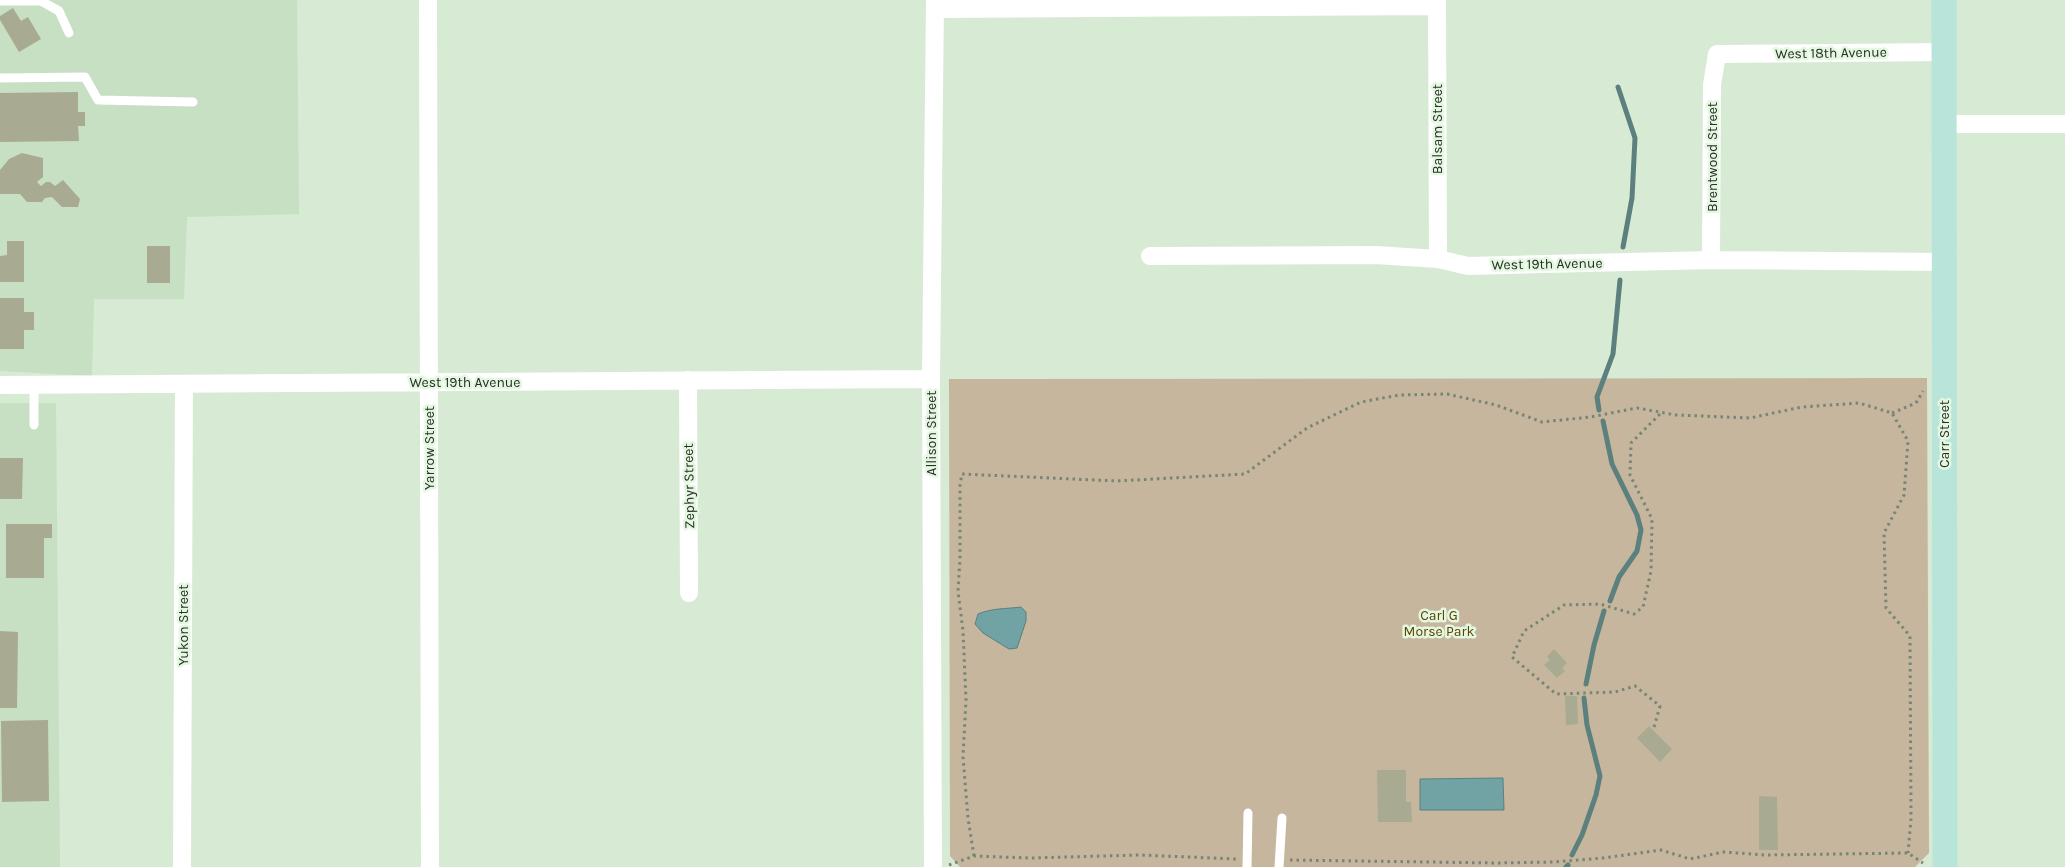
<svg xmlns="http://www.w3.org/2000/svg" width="2065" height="867" viewBox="0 0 2065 867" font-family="Karla,sans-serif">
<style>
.built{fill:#c7dfc3}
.green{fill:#c5b69d}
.water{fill:#71a3a4;stroke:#5b807e}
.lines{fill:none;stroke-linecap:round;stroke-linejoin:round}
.stream{stroke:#5b807e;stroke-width:5}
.building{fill:#a8ab91}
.path{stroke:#788576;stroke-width:3;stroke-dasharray:2.5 4;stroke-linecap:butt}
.lane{stroke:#fff;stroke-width:9}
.street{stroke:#fff;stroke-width:18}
.secondary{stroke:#b9e4d9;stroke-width:25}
.labels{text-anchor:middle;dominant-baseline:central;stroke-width:5;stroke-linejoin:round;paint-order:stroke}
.street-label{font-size:14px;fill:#282f27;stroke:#e4f7e0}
.park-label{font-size:14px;fill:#5e4300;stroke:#e4f7e0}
</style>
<rect width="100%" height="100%" fill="#d7ead3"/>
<path class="built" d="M0,0H297L299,214L187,217L184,299H94L92,376L0,371Z
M0,403H56L60,867H0Z"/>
<path class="green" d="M1927,378L1929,853L1915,867H960L950,856L949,379Z"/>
<path class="water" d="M1021,607L1026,612V621L1017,648L1009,649L983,633L975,624L978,614C992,608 1006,609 1021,607Z
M1503,778L1504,810H1420V779Z"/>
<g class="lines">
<path class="stream" d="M1618,87L1635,138L1632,198L1623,247
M1599,410L1597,397L1613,354L1620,280
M1603,421L1612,464L1637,515L1641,530L1637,551L1619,577L1610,601
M1586,684L1594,645L1604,611
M1572,855L1582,835L1596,795L1600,776L1587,725L1584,698
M1566,867L1568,865"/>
</g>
<path class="building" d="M13,8L21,21L28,17L41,39L19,52L0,20V16Z
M78,92V112H85V126H78L79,141L0,142V93Z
M22,153L43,158V177L37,182L41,186L46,182H50L55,186L63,180L80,199L78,207H62L52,197L45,198L42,202H27L20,194H0V170L9,159Z
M7,241H24V282H0V256L7,255Z
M147,246H170V283H147Z
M0,298H24V312H34V330H24V349H0Z
M0,458H23L22,499H0Z
M6,524H52V538H44V578H6Z
M0,631L18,632L17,708H0Z
M1554,649L1567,663L1562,668L1565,671L1557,678L1544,665L1550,660L1547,657Z
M1565,696H1577L1578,724L1566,725Z
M48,720L49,801L2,802L1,721Z
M1649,726L1672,749L1660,762L1637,738Z
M1377,770H1406V802H1411L1412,822H1378Z
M1759,796L1777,797L1778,850H1759Z"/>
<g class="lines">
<path class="path" d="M1892,413L1916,403L1923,391
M1654,727L1660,706L1635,686L1615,692L1556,694L1512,657L1524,631L1564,605L1600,604L1634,614L1643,607L1651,571L1652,519L1630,475L1631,443L1661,413
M974,856L968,818L963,757L966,700L963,631L958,591L960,559V485L962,474L1117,481L1245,474L1307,428L1361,402L1399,395L1447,394L1496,405L1542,422L1591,417L1637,408L1676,415L1750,418L1802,407L1859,403L1892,413L1908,441L1904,495L1884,533L1886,608L1910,636L1911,819L1908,853
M1290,860L1497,863L1554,862L1603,858L1661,850L1690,859L1723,852L1765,855L1908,853L1923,863
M949,865L974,856L1030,858L1140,855L1236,859"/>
<path class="lane" d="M0,1H41L59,11L69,33
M0,78L85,77L98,100L193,102
M34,384V425
M1247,867L1248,813
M1279,867L1282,818"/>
<path class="street" d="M428,0L430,867
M1437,0L1438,259
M935,9L1437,6
M1944,124H2065
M1150,256L1376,255L1438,259L1468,266L1711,260L1944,262
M1711,260L1712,85L1717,54L1944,52
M688,380L689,593
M0,385L931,379
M182,867L184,384
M933,867L931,379L935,0"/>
<path class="secondary" d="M1944,0L1945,867"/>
</g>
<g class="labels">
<g class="street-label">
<text transform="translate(1831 53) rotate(-1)">West 18th Avenue</text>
<text transform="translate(1437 129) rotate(-90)">Balsam Street</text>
<text transform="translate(1712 157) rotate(-90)">Brentwood Street</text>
<text transform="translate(1547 264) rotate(-1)">West 19th Avenue</text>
<text x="465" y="382">West 19th Avenue</text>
<text transform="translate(931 433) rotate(-90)">Allison Street</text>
<text transform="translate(1944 434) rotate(-90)">Carr Street</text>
<text transform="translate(429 448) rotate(-90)">Yarrow Street</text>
<text transform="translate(689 486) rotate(-91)">Zephyr Street</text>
<text transform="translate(183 625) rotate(-90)">Yukon Street</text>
</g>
<g class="park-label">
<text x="1439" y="615">Carl G<tspan x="1439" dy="16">Morse Park</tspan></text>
</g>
</g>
</svg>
